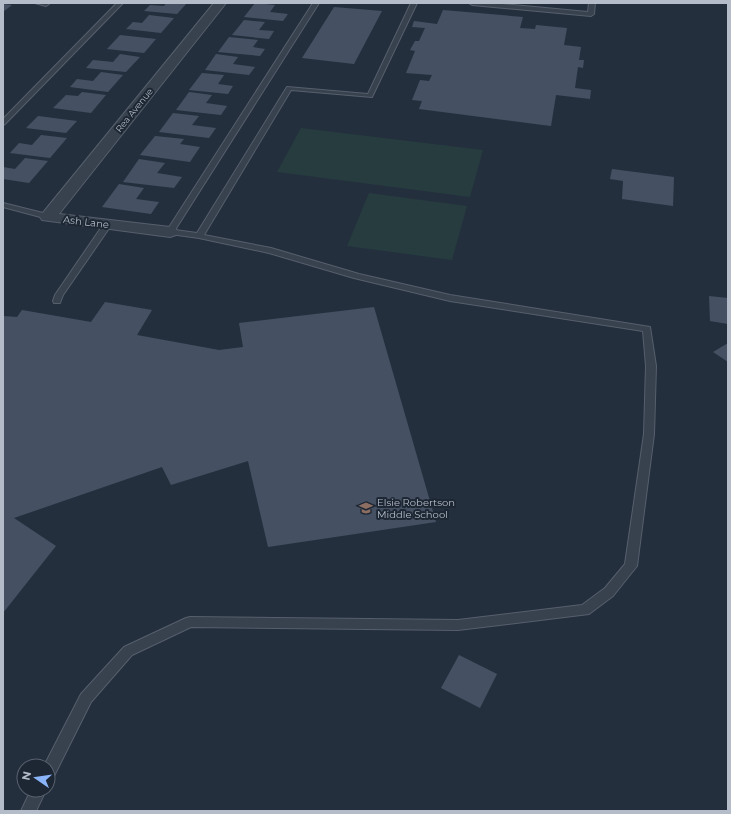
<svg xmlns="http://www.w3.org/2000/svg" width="731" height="814" viewBox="0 0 731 814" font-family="Montserrat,sans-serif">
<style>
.green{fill:#263c3f}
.building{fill:#455162}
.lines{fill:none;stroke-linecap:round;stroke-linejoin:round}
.lane-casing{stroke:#565f6c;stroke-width:2}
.street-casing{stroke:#565f6c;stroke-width:2}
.lane{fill:#38414e;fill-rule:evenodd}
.street{fill:#38414e;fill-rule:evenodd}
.labels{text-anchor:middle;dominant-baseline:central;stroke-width:4;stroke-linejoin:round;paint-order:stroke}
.far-street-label{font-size:9px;fill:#b4bcc9;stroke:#1d2633}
.street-label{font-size:10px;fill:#b4bcc9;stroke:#1d2633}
.poi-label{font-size:10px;fill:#b4bcc9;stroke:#1d2633;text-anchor:start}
</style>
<rect width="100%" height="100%" fill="#242f3e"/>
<path class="green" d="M301,128L483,150L470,197L277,172Z
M369,193L467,206L452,260L347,246Z"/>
<path class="building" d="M166,3H187L177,14L144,11L150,5L164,6Z
M255,3L275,5L270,12L288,14L283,21L244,17Z
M3,4L12,5L3,12Z
M334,7L382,11L354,64L302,58Z
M443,10L523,17L520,28L535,29L536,25L567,28L564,45L581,47L579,60H584L583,68L578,67L575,88L591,90L590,99L556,95L551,126L419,109L422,101L412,100L420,80L429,81L432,75L406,73L415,51L410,50L415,41H419L425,28L412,27L414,21L437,24Z
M149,15L174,18L161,33L126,29L133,22L142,23Z
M244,20L265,22L259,30L274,31L269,39L232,35Z
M120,35L156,39L144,53L107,49Z
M229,37L258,40L253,47L265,49L260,56L218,52Z
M120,54L140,57L126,72L86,68L93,60L113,62Z
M216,54L238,57L233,64L255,67L249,75L205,70Z
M101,72L123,75L108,92L70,87L77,79L93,81Z
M202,73L224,75L218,84L233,86L228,94L189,90Z
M82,92L106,95L91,113L53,108L66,95L78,96Z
M189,92L212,95L206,103L227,106L221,115L176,110Z
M173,113L199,116L192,125L216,128L209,138L159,132Z
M38,116L77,121L66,133L26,128Z
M41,135L67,138L50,158L10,153L19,143L32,145Z
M155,136L184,139L180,144L200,147L190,162L140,155Z
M25,158L48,161L29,183L3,179V167L15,169Z
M139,159L165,163L157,173L182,177L174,188L123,182Z
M612,169L674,177L673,206L622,199L623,181L610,179Z
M119,184L144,188L136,199L159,202L151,214L102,207Z
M709,296L728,298V324L710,321Z
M105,302L152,310L137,335L219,350L243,347L239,323L374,307L436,522L268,547L248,461L171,485L162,467L14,518L56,546L3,613V316L17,317L22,310L91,322Z
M728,343V362L713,352Z
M459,655L497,674L480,708L441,688Z"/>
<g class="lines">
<g class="lane-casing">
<path id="lane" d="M35,3H48L49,4L46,6Z
M117,3H123L5,124L3,125V119Z
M313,3H319L175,230L197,233L287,87L368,94L411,3H417L372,97L291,90L204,235L271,248L359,274L450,295L650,327L656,366L654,434L637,566L613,596L589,614L458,630L191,627L132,655L91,702L53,778L48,780V766H44L81,694L124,647L186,618L190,617L458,620L582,605L605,588L625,564L644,434L646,366L643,331L450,301L354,278L269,253L199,238L170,234L166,232Z
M469,3H491L588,12L589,3H595L594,14L591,16L472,5Z
M3,203L51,215L52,217L48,219L3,207Z
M105,222H108L112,224L63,295L60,303H54L53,301L55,295Z
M31,790H46L36,811H21Z"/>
</g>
<g class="street-casing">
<path id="street" d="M214,3H226L59,214L170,227L176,229L178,232L176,235L170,237L42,220L40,217L42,214Z"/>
</g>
<use href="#lane" class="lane"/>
<use href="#street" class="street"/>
</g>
<defs>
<g id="school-bare" transform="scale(1.08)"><path d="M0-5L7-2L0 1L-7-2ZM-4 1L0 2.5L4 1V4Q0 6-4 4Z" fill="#8d6e63" stroke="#1d2633" stroke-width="2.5" paint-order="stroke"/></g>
</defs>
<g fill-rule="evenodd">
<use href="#school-bare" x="366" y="508"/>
</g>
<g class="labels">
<g class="far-street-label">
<text transform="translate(134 110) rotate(-51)">Rea Avenue</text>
</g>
<g class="street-label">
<text transform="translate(86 222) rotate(7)">Ash Lane</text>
</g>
<g class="poi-label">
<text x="377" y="502">Elsie Robertson<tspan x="377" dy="12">Middle School</tspan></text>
</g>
</g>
<rect width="731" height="814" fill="none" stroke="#b4bcc9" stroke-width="8"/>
<g transform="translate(36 778) rotate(283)"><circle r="19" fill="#1d2633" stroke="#59626f"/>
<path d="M0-3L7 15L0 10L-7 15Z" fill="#8ab4f8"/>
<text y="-6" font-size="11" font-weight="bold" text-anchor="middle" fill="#b4bcc9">N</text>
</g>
</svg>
